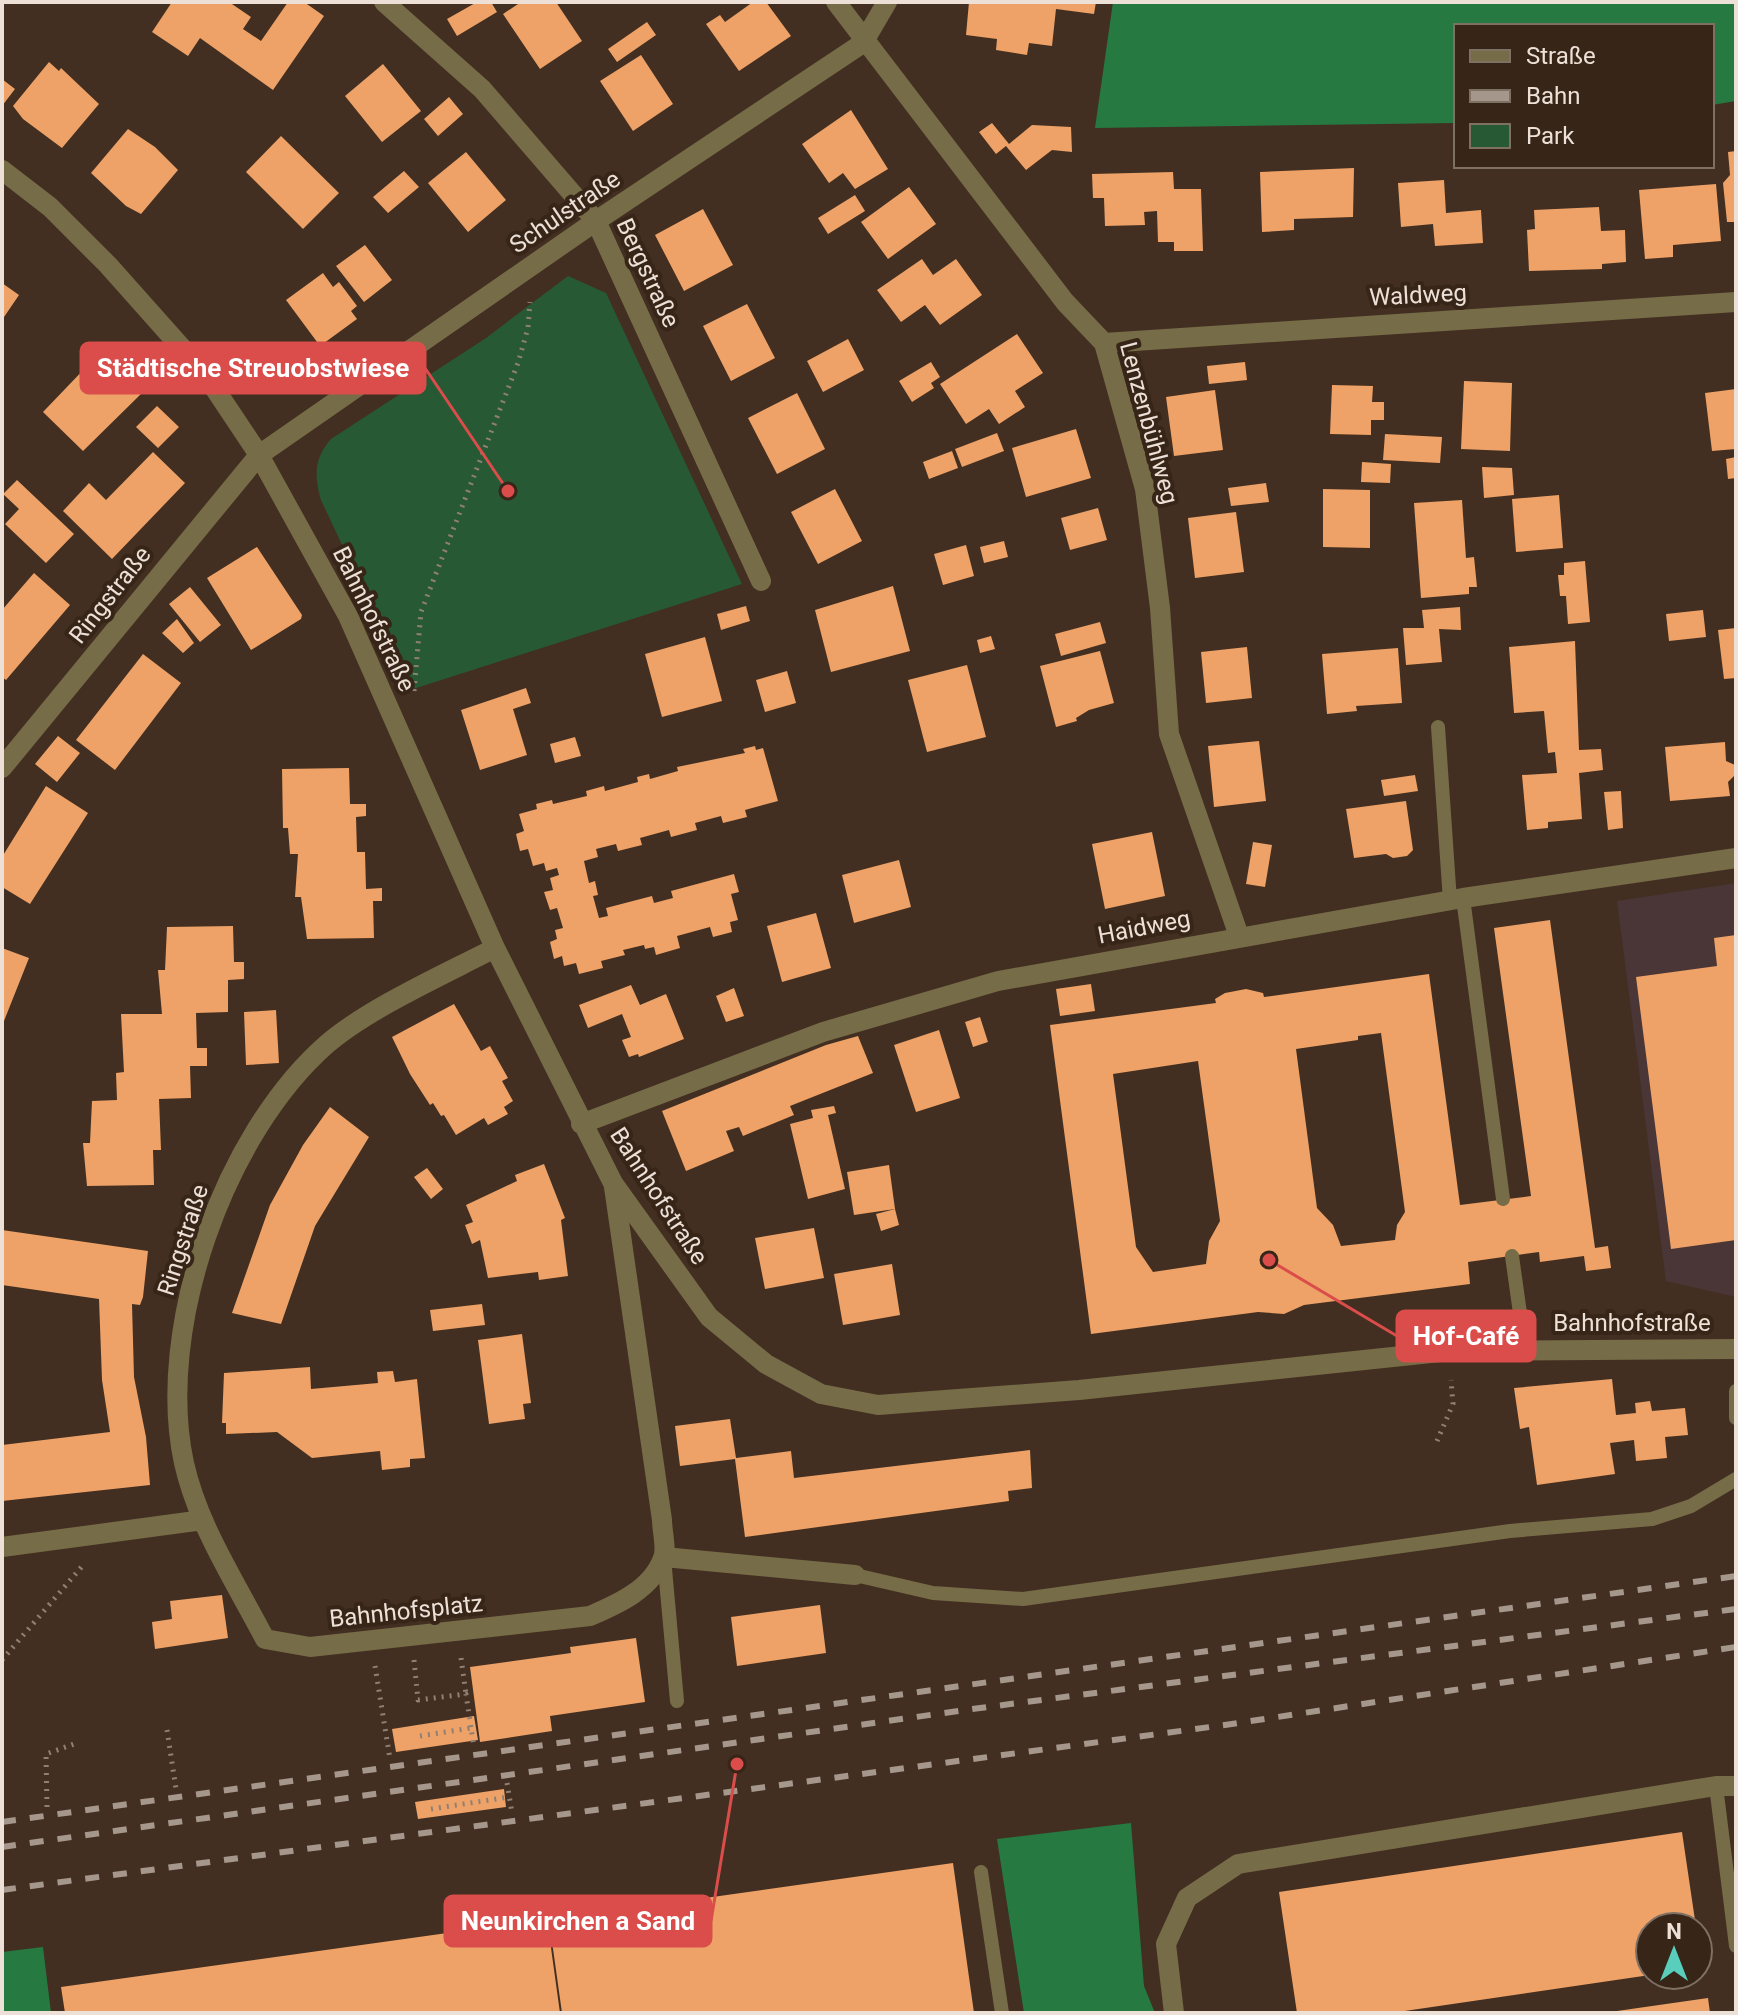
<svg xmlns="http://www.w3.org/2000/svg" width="1738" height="2015" viewBox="0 0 1738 2015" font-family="Roboto,sans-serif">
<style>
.industrial{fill:#4a3537}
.green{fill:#285935}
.forest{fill:#267941}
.building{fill:#eea267;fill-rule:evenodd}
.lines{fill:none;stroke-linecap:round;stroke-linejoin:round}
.path{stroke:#908074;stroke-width:5;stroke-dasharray:2 6;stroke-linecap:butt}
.service{stroke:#766c48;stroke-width:14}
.minor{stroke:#766c48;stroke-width:20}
.rail{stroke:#a5978b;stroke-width:6;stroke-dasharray:14 14;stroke-linecap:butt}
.labels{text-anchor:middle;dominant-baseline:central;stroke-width:8;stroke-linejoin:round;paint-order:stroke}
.street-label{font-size:24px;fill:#ece0d7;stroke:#372518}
.leader{fill:none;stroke:#da4d4b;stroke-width:3}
.callout-dot{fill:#da4d4b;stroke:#372518;stroke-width:3}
.callout{fill:#da4d4b;stroke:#da4d4b;stroke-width:3}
.callout-label{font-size:26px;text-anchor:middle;font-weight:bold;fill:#fff}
</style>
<rect width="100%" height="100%" fill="#422f21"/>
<path class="industrial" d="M1736,883V1297L1666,1281L1617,901Z"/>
<path class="green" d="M568,276L606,293L742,584L410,690L321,500C314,476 314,458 331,439L486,338Z"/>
<path class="forest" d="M1113,2H1736V101L1712,105V26H1456V123L1095,128Z
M1131,1823L1144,1986L1155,2013H1024L997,1839Z
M43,1947L51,2013H2V1952Z"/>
<path class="building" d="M172,2H229L251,17L243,29L261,41L288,2H304L324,16L273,90L200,38L188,56L152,32Z
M477,2H491L497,12L457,36L447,19Z
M521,2H556L582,41L540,69L503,14Z
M753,2H766L791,36L739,71L706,24L720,15L725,22Z
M969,2H1096L1094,14L1056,9L1052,46L1029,43L1027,55L996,50L997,39L966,35Z
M647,22L656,35L617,62L608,49Z
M641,55L673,104L633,131L600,81Z
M49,62L59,71L61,68L99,104L62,148L23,119L13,106Z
M383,64L421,111L382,142L345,96Z
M2,79L15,89L2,106Z
M449,97L463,114L438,136L424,119Z
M851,110L888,169L855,189L843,173L829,183L802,144Z
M992,123L1009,144L1032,125L1071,127L1072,152L1052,150L1026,170L1006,146L996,154L979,132Z
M128,129L155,147L178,170L141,214L126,206L91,173Z
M281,136L339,193L303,229L246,172Z
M1736,151V222H1727L1723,183L1730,175L1728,152Z
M466,152L506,200L468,232L428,183Z
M1354,168L1353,217L1294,219V230L1262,232L1260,172Z
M404,171L419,187L388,213L373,197Z
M1173,172L1174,189H1201L1203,251H1174V242H1158L1157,211L1144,212L1145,225L1105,226L1104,198H1093L1092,174Z
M1444,180L1446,213L1481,210L1483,243L1435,246L1433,224L1401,227L1398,183Z
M1716,184L1721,241L1673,245V257L1645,259L1639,190Z
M909,187L936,224L888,259L861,222Z
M855,195L865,211L828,234L818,218Z
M1599,207L1601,231L1625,230L1626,262L1602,264V269L1529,271L1527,230L1535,229L1534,210Z
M703,209L733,265L684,291L655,235Z
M365,245L392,280L364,302L336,266Z
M922,259L933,275L956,259L982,295L940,325L925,305L901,322L877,290Z
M323,273L333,287L339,282L357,306L351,311L357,319L320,346L286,300Z
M2,283L19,295L2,320Z
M747,304L775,358L731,381L703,326Z
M1017,334L1043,373L1015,391L1025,407L999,424L989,409L966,424L940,384Z
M848,339L864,370L823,392L807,361Z
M931,362L940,377L931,383L934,388L912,402L899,381Z
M1245,362L1247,380L1209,384L1207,366Z
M89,364L108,383L120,371L142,393L83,451L43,412Z
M1464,381L1512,383L1510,451L1461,449Z
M1332,385L1373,386L1372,402H1384V420H1371V435L1330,434Z
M1736,389V449L1712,451L1705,393Z
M1215,390L1223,450L1174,456L1166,397Z
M797,393L825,449L777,474L748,418Z
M157,406L179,427L158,448L136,427Z
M1076,429L1091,478L1026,497L1012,448Z
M997,433L1004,451L962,467L955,449Z
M1385,434L1442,437L1440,463L1383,460Z
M952,451L958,468L929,479L923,462Z
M153,452L185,483L112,559L63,511L89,483L106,500Z
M1736,457V478L1728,479L1726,459Z
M1362,462L1391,464L1390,483L1361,482Z
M1482,467L1512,468L1514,495L1484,498Z
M17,480L74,534L46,563L5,524L19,509L3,494Z
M1266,483L1269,502L1231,506L1228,488Z
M835,489L862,541L818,564L791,512Z
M1323,489L1370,490V548L1323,547Z
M1559,495L1563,548L1516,552L1512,499Z
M1462,500L1466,558L1474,557L1477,587H1469V594L1421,598L1414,503Z
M1098,508L1107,540L1070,550L1061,518Z
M1236,512L1244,572L1195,578L1188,518Z
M1004,541L1008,557L984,563L980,547Z
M966,545L974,576L943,585L934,554Z
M257,547L302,615L301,619L251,650L207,578Z
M1585,561L1590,622L1568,624L1566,596H1560L1558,575H1564V563Z
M34,573L70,605L6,680L2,677V610Z
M893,586L910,651L831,672L815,610Z
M190,587L221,625L200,642L169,604Z
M746,606L750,621L721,630L717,614Z
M1460,607L1461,630L1439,629L1442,662L1406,665L1403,628H1424L1422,610Z
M1703,610L1706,637L1669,641L1666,614Z
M177,619L194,643L183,653L162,633Z
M1100,622L1106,643L1061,656L1055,634Z
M1736,628V678L1724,679L1718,630Z
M991,636L995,649L980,653L977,640Z
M705,637L722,701L662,717L645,654Z
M1575,641L1579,750L1601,749L1603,770L1579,773L1582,819L1548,822V828L1527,830L1522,775L1557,773L1555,752L1548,753L1544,711L1514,713L1509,647Z
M1247,647L1252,698L1206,703L1201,652Z
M1398,648L1402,703L1356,706L1357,711L1327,714L1322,654Z
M1100,651L1114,703L1089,710L1076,718L1077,721L1056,727L1040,666Z
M143,654L181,683L115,770L76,740Z
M967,665L986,737L927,752L908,680Z
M787,671L796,703L765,712L756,680Z
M526,688L531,703L513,709L527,755L480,770L461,710Z
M58,736L80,753L57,782L35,764Z
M575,737L581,756L555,763L550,744Z
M1259,741L1266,801L1214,807L1208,746Z
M1725,742L1726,761L1735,765L1736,774L1728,782L1730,796L1670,801L1665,747Z
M755,746L756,750L763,748L778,801L745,810L747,817L723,823L721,816L695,823L697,830L671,837L669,830L640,838L642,845L618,851L616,844L596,849L598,857L584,861L589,883L595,881L598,895L593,896L599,918L608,916L606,908L652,896L654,903L673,898L671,891L734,874L739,892L731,894L738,920L730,922L732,932L713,937L710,927L677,936L680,948L656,955L654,947L645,949L644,945L623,950L625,955L601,961L603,968L579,974L576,963L564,966L562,956L554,959L550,942L557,939L555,930L563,928L557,908L550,910L544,892L553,890L550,878L559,875L557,868L546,871L544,863L533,866L528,849L520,851L516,834L524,831L519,814L537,809L536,804L552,800L553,804L587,796L586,791L604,786L605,791L638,782L637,777L649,774L650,779L678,771L677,767L745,753L743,749Z
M349,768L350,804H366V816L356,817L357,852H365L366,889L382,888V901H373L374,938L307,939L301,897H295L298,854H290L288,828H283L282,769Z
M1415,775L1418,791L1384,796L1381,780Z
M46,786L88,813L30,904L2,887V857Z
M1621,791L1623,828L1608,830L1604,792Z
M1406,801L1413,850L1407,856L1393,858L1386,854L1354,858L1346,809Z
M1152,832L1165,896L1105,909L1092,844Z
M1253,842L1272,845L1265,887L1246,884Z
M899,860L911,907L854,923L842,875Z
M816,913L831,968L782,982L767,926Z
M1550,920L1595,1248L1608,1246L1611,1268L1586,1271L1584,1256L1540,1262L1539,1252L1468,1262L1470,1284L1304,1305L1284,1314L1258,1312L1091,1334L1050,1025L1216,1003L1215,999L1225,993L1246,989L1263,993L1264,997L1429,974L1460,1205L1531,1196L1494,928ZM1381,1033L1405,1212L1397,1225L1395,1240L1341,1246L1333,1225L1317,1208L1296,1049L1358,1040V1036ZM1198,1061L1220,1221L1209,1241L1206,1264L1153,1272L1136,1247L1113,1074Z
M233,926L234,962H244V979L228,980V1012L196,1013L197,1048H207V1066H190L191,1098L159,1099L161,1150H153L154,1185L87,1186L83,1143H90L92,1101L117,1100L116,1073L124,1072L121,1014H162L158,970H165L167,927Z
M1736,935V1240L1671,1249L1636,977L1717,966L1714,938Z
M2,948L29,958L2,1026Z
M1091,984L1095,1011L1060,1016L1056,989Z
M631,985L640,1005L666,994L684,1039L639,1057L638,1054L629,1057L622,1040L631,1037L622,1014L588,1028L579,1005Z
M734,988L744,1016L726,1022L716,996Z
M454,1004L481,1051L490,1046L508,1078L502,1081L513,1101L504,1107L508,1114L488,1125L484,1118L456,1135L444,1115L441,1116L433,1103L430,1105L410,1074L392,1037Z
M276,1010L279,1063L246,1065L244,1012Z
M980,1017L988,1042L973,1047L965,1022Z
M939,1030L960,1098L916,1112L894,1045Z
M858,1036L873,1073L790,1106L794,1115L743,1136L739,1127L726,1131L734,1151L686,1171L662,1111L826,1045Z
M834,1106L836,1113L828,1115L845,1189L808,1199L790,1124L813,1118L811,1110Z
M330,1107L369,1137L315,1226L281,1324L232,1313L270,1205L303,1145Z
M544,1164L565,1218L561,1220L568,1276L539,1280L538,1272L488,1278L480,1240L472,1244L465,1225L473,1222L466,1205L517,1181L515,1175Z
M889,1165L895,1209L854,1215L847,1172Z
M427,1168L443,1189L431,1199L414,1177Z
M895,1209L899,1225L881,1231L876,1214Z
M814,1228L824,1278L765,1289L755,1238Z
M2,1230L148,1251L143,1297L140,1305L132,1304L134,1377L146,1437L150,1485L2,1501V1445L110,1432L102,1380L99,1299L2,1285Z
M892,1264L900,1315L843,1325L834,1274Z
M482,1304L485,1325L433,1331L430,1310Z
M522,1334L531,1403L523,1404L525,1419L489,1424L478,1340Z
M310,1367L311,1389L378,1383L377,1372L393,1371L395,1382L417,1379L425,1458L410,1459V1467L382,1470L380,1451L312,1458L277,1432L226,1434V1423H222L224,1373Z
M1612,1379L1616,1415L1636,1413L1635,1403L1650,1401L1652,1411L1685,1408L1688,1435L1665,1437L1667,1458L1636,1461L1634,1440L1610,1443L1615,1474L1537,1485L1529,1427L1520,1429L1514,1388Z
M730,1419L736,1458L791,1451L794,1478L1030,1450L1032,1488L1008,1491L1009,1501L745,1537L735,1459L680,1466L675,1426Z
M222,1595L228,1638L155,1649L152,1622L172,1619L170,1601Z
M820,1605L826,1653L737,1666L731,1617Z
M636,1638L645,1702L550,1716L552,1731L480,1742L470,1667L571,1653L570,1647Z
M474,1716L478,1740L396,1752L392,1729Z
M504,1789L506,1807L418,1819L415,1802Z
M1682,1832L1696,1927H1650V1975L1391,2013H1297L1279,1892Z
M953,1863L974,2013H562L549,1920Z
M547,1919L560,2013H65L61,1987Z
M1708,1998L1710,2013H1617V2011Z"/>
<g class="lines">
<path class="path" d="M414,691L421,612L518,363L528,328L530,302
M1437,1441L1453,1404L1451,1380
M461,1658L466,1694
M2,1660L84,1564
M414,1660L418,1700L466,1694L471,1728
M375,1666L390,1759
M167,1730L176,1789
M420,1736L471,1728L474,1747
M507,1783L512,1813
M47,1807L46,1754L77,1743
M431,1809L509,1797"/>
<path class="service" d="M1438,727L1450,901
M1463,898L1503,1199
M1512,1256L1525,1349
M1736,1391V1418
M664,1558L677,1701
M855,1575L933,1593L1023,1599L1510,1531L1652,1519L1691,1506L1736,1479
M1716,1786L1736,1946
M981,1872L1002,2013"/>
<path class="minor" d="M384,2L482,89L596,221L761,581
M836,2L1065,302L1104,343L1145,489L1160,608L1169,734L1239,936
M2,170L50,207L108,265L205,374L259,455L348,616L495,948L613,1183L709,1317L766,1364L821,1394L878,1405L1079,1390L1450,1351L1736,1349
M1104,343L1736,302
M2,768L259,455L596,221L863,43L887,2
M495,948C445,974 369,1008 327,1044C224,1134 155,1329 184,1463C198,1526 236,1583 265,1639L310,1647L590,1616C618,1604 652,1589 663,1558C667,1549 662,1531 662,1520L614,1187
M581,1124L823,1032L998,981L1463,898L1736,858
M2,1547L203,1520
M664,1557L855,1575
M1174,2013L1166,1944L1187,1898L1238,1864L1716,1786H1736"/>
<path class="rail" d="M2,1822L1736,1576
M2,1847L965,1710L1736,1609
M2,1890L1225,1725L1736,1647"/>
</g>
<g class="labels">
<g class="street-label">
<text transform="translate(565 212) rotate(-34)">Schulstraße</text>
<text transform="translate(648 273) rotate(65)">Bergstraße</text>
<text transform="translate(1418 295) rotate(-3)">Waldweg</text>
<text transform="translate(1149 423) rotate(75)">Lenzenbühlweg</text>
<text transform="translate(110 595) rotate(-52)">Ringstraße</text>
<text transform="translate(374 619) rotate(64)">Bahnhofstraße</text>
<text transform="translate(1144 927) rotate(-11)">Haidweg</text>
<text transform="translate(659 1196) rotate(57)">Bahnhofstraße</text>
<text transform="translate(183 1240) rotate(-72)">Ringstraße</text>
<text x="1632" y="1323">Bahnhofstraße</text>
<text transform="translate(406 1611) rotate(-6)">Bahnhofsplatz</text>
</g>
</g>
<path class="leader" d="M508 491L425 368M1269 1260L1397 1336M737 1764L711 1921"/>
<g class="callout-dot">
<circle cx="508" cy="491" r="8"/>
<circle cx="1269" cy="1260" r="8"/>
<circle cx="737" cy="1764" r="8"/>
</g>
<g class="callout">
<rect x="81" y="343" width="344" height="50" rx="8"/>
<rect x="1397" y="1311" width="138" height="50" rx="8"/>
<rect x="445" y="1896" width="266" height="50" rx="8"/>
</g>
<g class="callout-label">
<text x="253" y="377">Städtische Streuobstwiese</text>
<text x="1466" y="1345">Hof-Café</text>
<text x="578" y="1930">Neunkirchen a Sand</text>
</g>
<rect width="1738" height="2015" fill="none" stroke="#ece0d7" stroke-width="8"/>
<rect x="1454" y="24" width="260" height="144" fill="#372518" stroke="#7f7064" stroke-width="2"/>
<rect x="1470" y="50" width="40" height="12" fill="#766c48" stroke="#7f7064" stroke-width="2"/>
<text x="1526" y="64" font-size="24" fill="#ece0d7">Straße</text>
<rect x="1470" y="90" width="40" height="12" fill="#a5978b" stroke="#7f7064" stroke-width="2"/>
<text x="1526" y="104" font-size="24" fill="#ece0d7">Bahn</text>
<rect x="1470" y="124" width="40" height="24" fill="#285935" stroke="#7f7064" stroke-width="2"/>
<text x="1526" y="144" font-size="24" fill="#ece0d7">Park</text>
<g transform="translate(1674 1951)"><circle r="38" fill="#372518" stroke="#7f7064" stroke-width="2"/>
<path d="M0-6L14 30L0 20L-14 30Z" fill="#5acebd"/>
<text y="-12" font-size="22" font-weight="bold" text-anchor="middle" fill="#ece0d7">N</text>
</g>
</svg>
